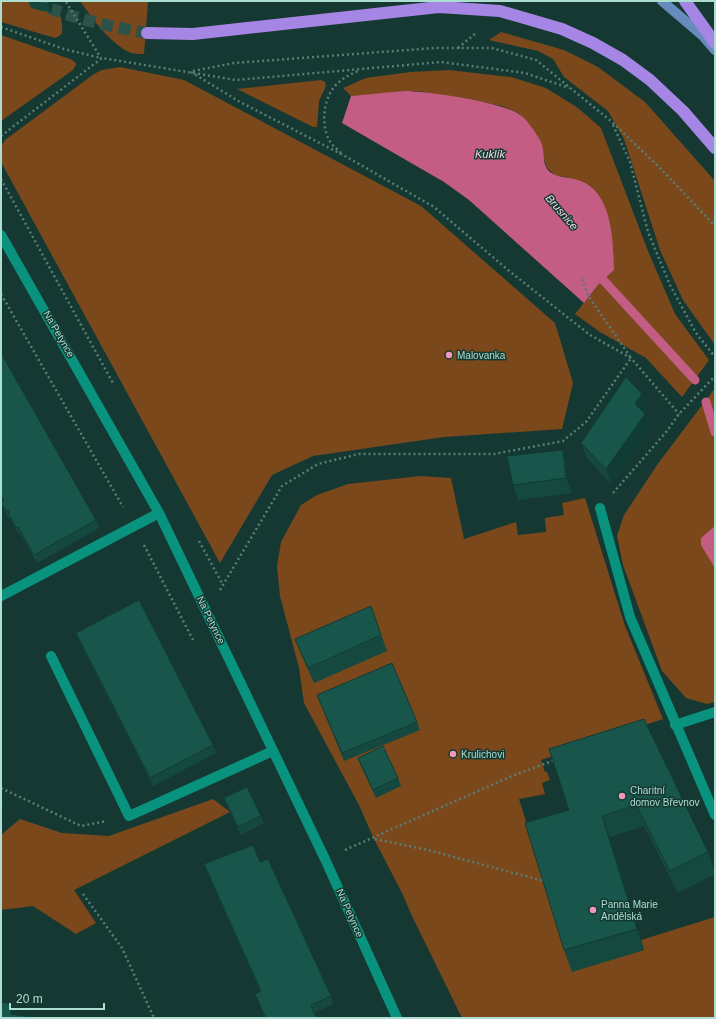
<svg xmlns="http://www.w3.org/2000/svg" width="716" height="1019" viewBox="0 0 716 1019" font-family="Helvetica,sans-serif">
<style>
.green{fill:#7b481b}
.water{fill:#c35d83}
.lines{fill:none;stroke-linecap:round;stroke-linejoin:round}
.stream{stroke:#c35d83;stroke-width:9}
.highway-tunnel{stroke:#2c524a;stroke-width:12;stroke-dasharray:12 6;stroke-linecap:butt}
.path{stroke:#567f76;stroke-width:2.5;stroke-dasharray:2 3;stroke-linecap:butt}
.minor{stroke:#09937f;stroke-width:10}
.major{stroke:#678bbc;stroke-width:10}
.highway{stroke:#a686e4;stroke-width:12}
.wall{fill:#154940}
.shaded-wall{fill:#113c34}
.building{fill:#18554a;stroke:#113c34}
.poi-dot{fill:#f09ab6;stroke:#153932;stroke-width:1.5}
.labels{text-anchor:middle;dominant-baseline:central;stroke-width:3;stroke-linejoin:round;paint-order:stroke}
.street-label{font-size:10px;fill:#added2;stroke:#153932}
.poi-label{font-size:10px;fill:#added2;stroke:#153932;text-anchor:start}
.water-label{font-size:11px;font-style:italic;fill:#f5d9e1;stroke:#153932}
</style>
<rect width="100%" height="100%" fill="#153932"/>
<path class="green" d="M1,1H32L50,13L53,4C60,7 63,24 62,32C62,35 58,37 55,38L1,22Z
M80,1H148L144,54C140,54 135,54 131,53C110,44 93,19 80,1Z
M501,32L564,50L598,67L645,102L715,181V345L683,300L660,250L624,139L608,111L564,77L553,59L538,51L489,40Z
M1,35L70,59L75,62L76,65L73,70L1,121Z
M120,67L184,80L421,206L555,323L573,383L562,429L444,437L313,456L272,475L220,563L1,162V147L5,140L94,74L102,70Z
M449,70L511,77L546,88L578,108L601,128L648,251L675,314L709,360L682,397L646,358L600,332L575,314L598,285L614,270L566,177L556,176L547,168L544,159L520,114L502,106L418,91L351,96L343,88L366,78L410,72Z
M321,80L325,82L326,86L319,101L317,127H313L237,89Z
M715,388V702L707,704L686,698L662,671L623,565L617,536L624,515L657,465Z
M421,476L451,478L464,539L516,522L518,535L546,532L545,518L564,515L562,503L585,498L625,626L663,719L541,760L545,772H547L550,780L542,783L545,794L519,799L572,971L644,950L641,940L715,917V1018H462L412,916L403,895L373,837L359,805L304,703L299,668L280,596L277,566L281,542L301,505L317,495L348,484Z
M213,799L230,812L74,890L96,923L76,934L33,906L1,910V835L20,819L62,833L109,836Z"/>
<path class="water" d="M404,91C427,91 501,102 519,114C527,119 535,132 540,140C545,148 542,161 547,169C554,178 568,177 578,180C613,191 613,241 614,270L598,285L584,303L469,200L444,182L342,123L351,96Z
M715,526V568L701,545V538Z"/>
<g class="lines">
<path class="stream" d="M595,271L695,380
M706,402L715,432"/>
<path class="highway-tunnel" d="M33,1C69,18 108,26 147,33"/>
<path class="path" d="M66,2L101,58
M1,27L64,49L101,58
M458,48L476,33
M193,71L234,63L435,48H492L536,60L612,122L660,168L715,226
M191,72L240,102L345,156L434,207L508,270L590,335L631,358L679,414
M613,125L630,162L648,232L670,285L696,333L715,357
M1,136L102,58L236,80L441,62L525,73L569,88
M341,153C337,149 332,145 329,140C320,122 324,94 339,82C345,77 351,74 358,71
M1,179L114,385
M1,294L123,507
M613,493L667,431L679,414L715,376
M199,541L223,585
M144,545L193,640
M220,590L282,486L318,464L359,454H494L563,441L586,422L631,358L589,297L581,276
M1,788L81,826L107,821
M375,839L428,850L544,881
M345,850L512,776L555,760
M83,894L122,948L154,1018"/>
<path class="minor" d="M1,235L159,513L325,859L397,1018
M600,508L630,617L715,815
M1,596L159,513
M51,656L129,816L273,751
M675,725L715,712"/>
<path class="major" d="M662,1L703,36L715,50"/>
<path class="highway" d="M685,1L715,43
M147,33L193,34L439,7L500,11L562,29L593,43L623,60L650,80L683,111L715,148"/>
</g>
<path class="wall" d="M28,1H52L53,4L51,13L31,8Z
M1,353L96,520L99,528L37,563L21,535H19L10,518L9,519L4,510L1,503L2,501L1,499Z
M642,394L647,409L645,414L651,429L611,484L587,458L581,443Z
M563,450L568,466L572,493L518,500L513,485Z
M371,606L387,651L314,683L301,654L295,639Z
M76,633L213,745L216,753L153,786L79,641Z
M317,695L417,722L420,730L344,761Z
M644,719L708,852L715,872V874L678,893L644,826L610,837L644,950L572,972L564,950L569,810Z
M358,758L398,778L401,786L376,798L361,766Z
M224,798L261,816L264,823L241,835L227,806Z
M260,862L331,996L333,1004L314,1013L317,1018H265L255,994L260,991L207,872L204,864Z"/>
<path class="shaded-wall" d="M49,1H52L53,4L51,13L48,5Z
M642,394L647,409L641,419L635,404Z
M645,414L651,429L611,484L606,469Z
M563,450L568,466L572,493L566,478Z
M4,800L7,808L1,818V805Z
M602,816L610,837L644,950L637,929Z
M12,1004L15,1012L14,1018L11,1014Z"/>
<path class="building" d="M30,1H49L48,5Z
M1,353L96,520L34,555L18,527L16,528L8,513L10,512L8,510L6,511L1,503L4,501L1,496Z
M626,377L642,394L635,404L645,414L606,469L581,443Z
M563,450L566,478L513,485L507,456Z
M139,600L213,745L150,778L76,633Z
M371,606L381,635L308,668L295,639Z
M392,663L417,722L342,753L317,695Z
M644,719L708,852L670,871L636,805L602,816L637,929L564,950L525,823L569,810L549,749Z
M383,746L398,778L373,790L358,758Z
M247,787L261,816L238,827L224,798Z
M1,799L4,800L1,805Z
M253,845L260,862L268,859L331,996L311,1005L316,1018H266L255,994L261,991L204,864Z
M1,1002L12,1004L11,1014L38,1018H1Z"/>
<g class="poi-dot">
<circle cx="449" cy="355" r="4"/>
<circle cx="453" cy="754" r="4"/>
<circle cx="622" cy="796" r="4"/>
<circle cx="593" cy="910" r="4"/>
</g>
<g class="labels">
<g class="street-label">
<text transform="translate(59 334) rotate(60)">Na Petynce</text>
<text transform="translate(211 620) rotate(64)">Na Petynce</text>
<text transform="translate(350 913) rotate(66)">Na Petynce</text>
</g>
<g class="poi-label">
<text x="457" y="355">Malovanka</text>
<text x="461" y="754">Krulichovi</text>
<text x="630" y="790">Charitní<tspan x="630" dy="12">domov Břevnov</tspan></text>
<text x="601" y="904">Panna Marie<tspan x="601" dy="12">Andělská</tspan></text>
</g>
<g class="water-label">
<text x="490" y="154">Kuklík</text>
<text transform="translate(562 212) rotate(49)">Brusnice</text>
</g>
</g>
<rect width="716" height="1019" fill="none" stroke="#added2" stroke-width="4"/>
<path d="M10 1003v6h94v-6" fill="none" stroke="#added2" stroke-width="2"/>
<text x="16" y="1003" font-size="12" fill="#added2" stroke="#153932" stroke-width="3" paint-order="stroke">20 m</text>
</svg>
